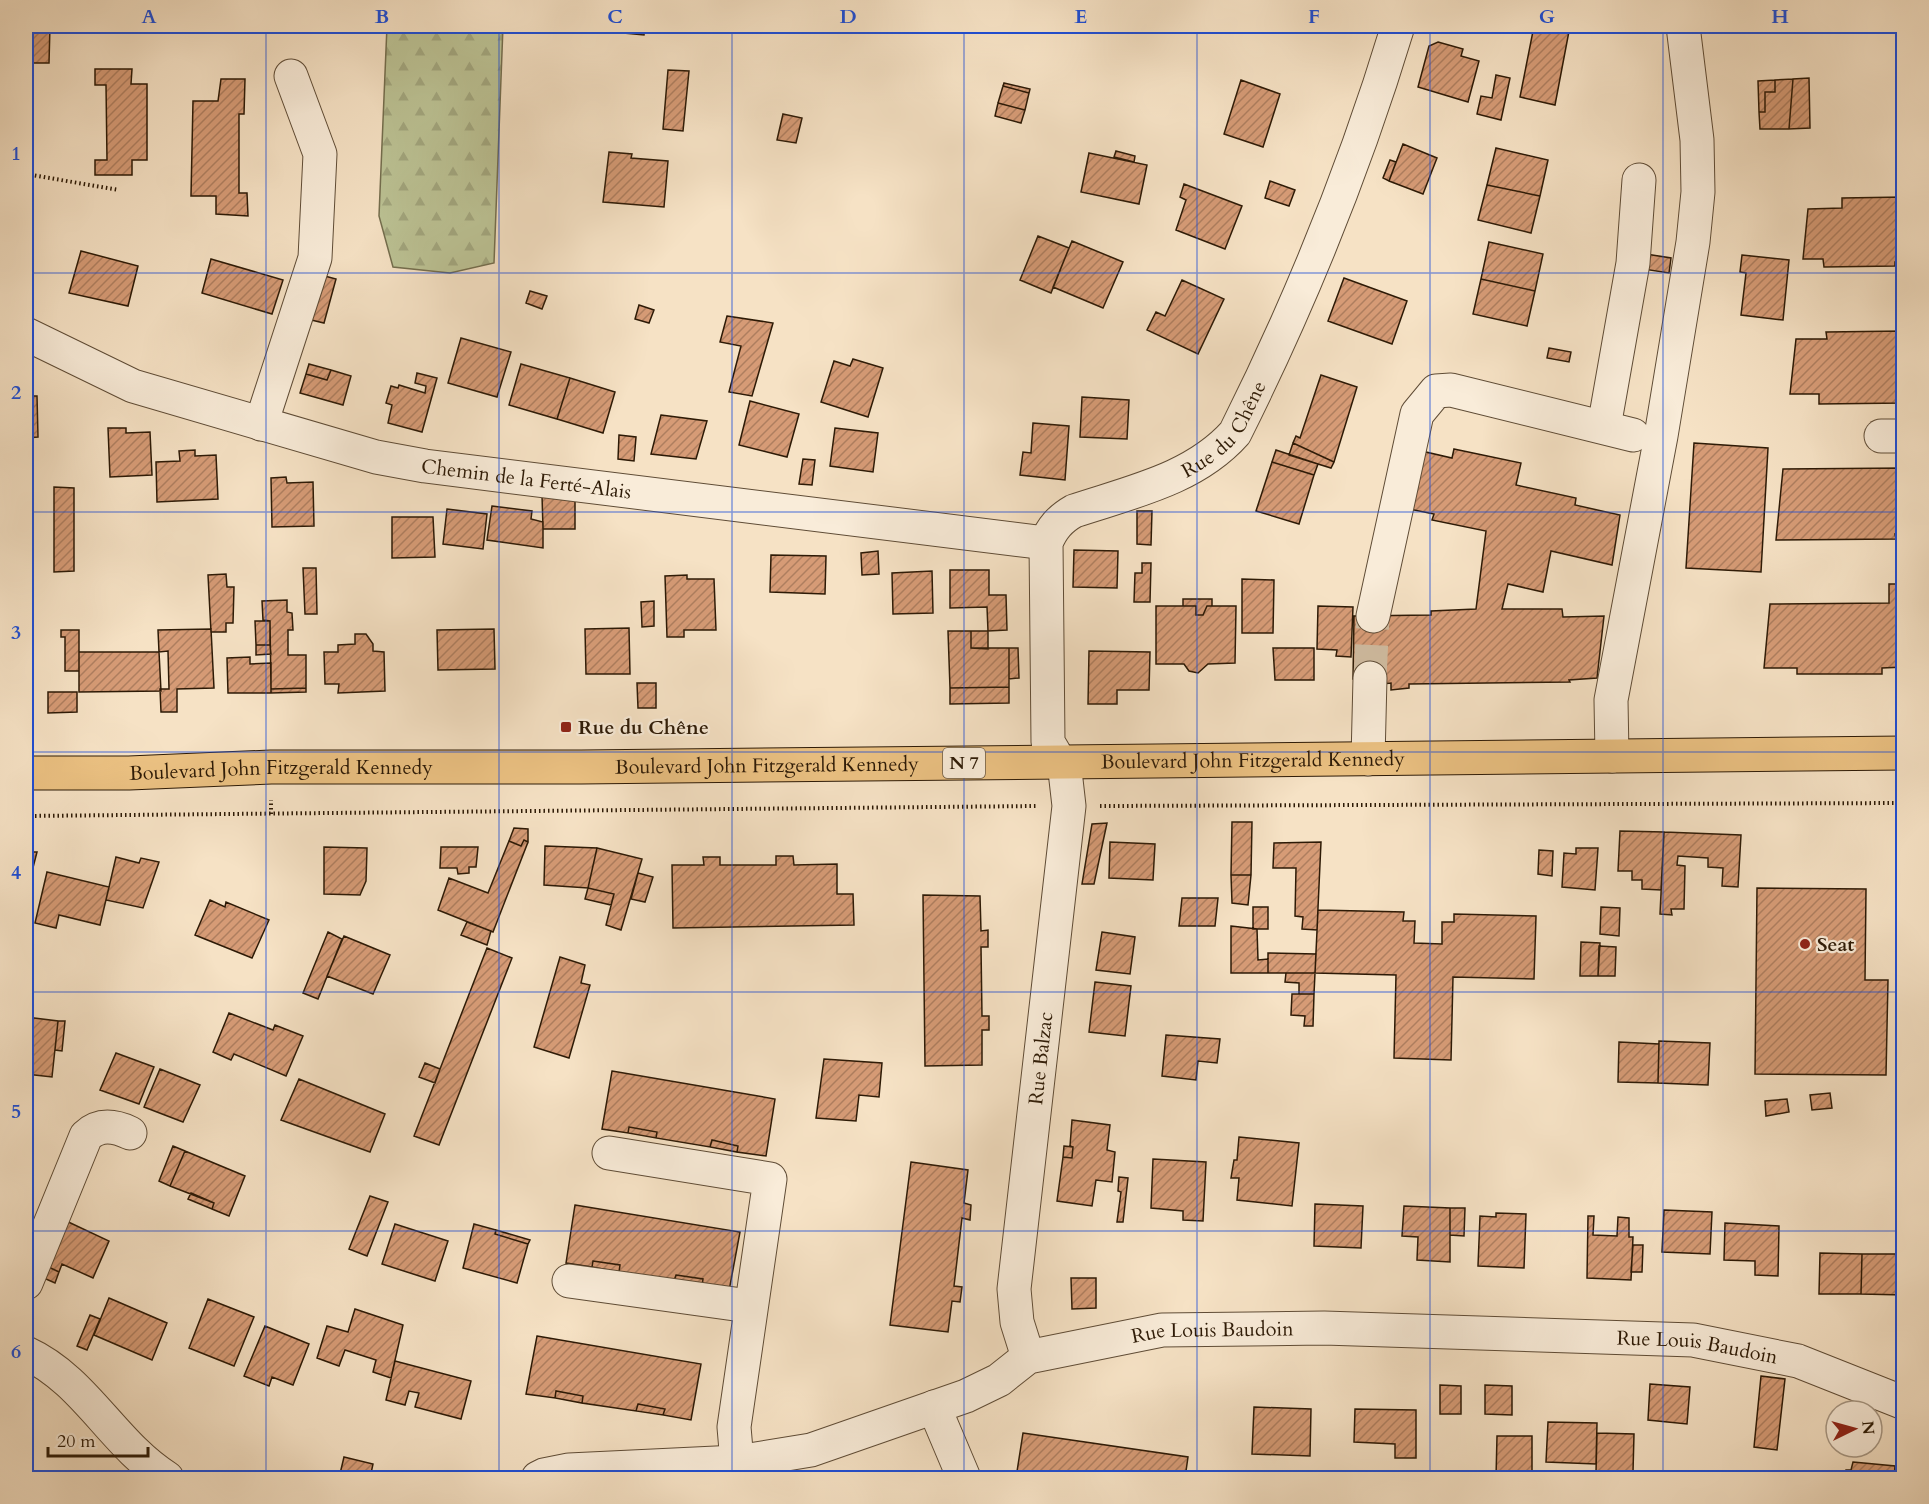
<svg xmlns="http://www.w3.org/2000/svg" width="1929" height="1504" viewBox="0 0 1929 1504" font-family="Cardo,serif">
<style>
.forest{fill:url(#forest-firs);stroke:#746e4e;stroke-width:1.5}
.building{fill:url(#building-hatch);stroke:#2d1a06;stroke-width:1.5}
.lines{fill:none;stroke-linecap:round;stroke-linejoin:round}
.minor-tunnel{stroke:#ceba9f;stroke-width:33;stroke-dasharray:33 16;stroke-linecap:butt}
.minor-casing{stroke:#5f4c36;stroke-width:35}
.major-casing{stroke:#2d1a06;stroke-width:35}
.path{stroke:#2d1a06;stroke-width:4;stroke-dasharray:1.5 3;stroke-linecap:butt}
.minor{stroke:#f9ecd9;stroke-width:33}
.major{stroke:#ebc182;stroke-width:33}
.grid{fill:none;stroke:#1d4ed8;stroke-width:1.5;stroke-opacity:0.55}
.poi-dot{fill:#8f2418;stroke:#f9ecd9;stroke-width:2}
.labels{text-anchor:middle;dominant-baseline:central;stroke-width:4.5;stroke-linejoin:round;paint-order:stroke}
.shield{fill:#f9ecd9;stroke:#6a5945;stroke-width:1.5}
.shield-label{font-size:18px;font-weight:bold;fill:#2d1a06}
.street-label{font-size:20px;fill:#2d1a06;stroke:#f9ecd9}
.poi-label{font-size:20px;font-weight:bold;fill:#2d1a06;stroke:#f9ecd9;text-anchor:start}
.neatline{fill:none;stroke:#1d4ed8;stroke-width:2}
.grid-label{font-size:20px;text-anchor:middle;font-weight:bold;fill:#1d4ed8}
</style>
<defs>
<pattern id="forest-firs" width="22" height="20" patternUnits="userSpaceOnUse" patternTransform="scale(1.5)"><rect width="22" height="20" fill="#bcc395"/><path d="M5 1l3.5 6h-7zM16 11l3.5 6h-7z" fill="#a2a77f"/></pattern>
<pattern id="building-hatch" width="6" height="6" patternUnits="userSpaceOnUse" patternTransform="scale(1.5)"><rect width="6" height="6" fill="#d69b76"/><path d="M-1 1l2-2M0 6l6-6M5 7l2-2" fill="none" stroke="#ae7e5f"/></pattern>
</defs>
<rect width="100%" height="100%" fill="#f6e2c5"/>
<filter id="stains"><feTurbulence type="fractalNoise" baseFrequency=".00333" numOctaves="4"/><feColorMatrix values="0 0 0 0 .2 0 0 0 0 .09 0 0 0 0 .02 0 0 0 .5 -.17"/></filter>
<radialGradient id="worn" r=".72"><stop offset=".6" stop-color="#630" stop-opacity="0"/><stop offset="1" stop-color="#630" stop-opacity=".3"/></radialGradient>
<path class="forest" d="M387,26H503L494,263L450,273L393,267L379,216Z"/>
<path class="building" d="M26,26H50L49,63H26Z
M582,26H645L644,35L581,29Z
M1534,26H1570L1555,105L1520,97Z
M1438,42L1463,49L1461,56L1479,61L1468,102L1418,87L1429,46Z
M95,69H132L131,84H147V160H132V175H95V160H107L106,85H95Z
M668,70L689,71L683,131L663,129Z
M1496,75L1510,78L1501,120L1477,114L1481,96L1492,98Z
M1809,78L1810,128L1789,129L1793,79Z
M221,79H245L244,114H239V193H247L248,216L216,214V196H191L193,101H218Z
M1793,79L1789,129H1760L1759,112H1765V92H1775V80Z
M1241,80L1280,94L1263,147L1224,134Z
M1775,80V92H1765V112H1759L1758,81Z
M1004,83L1030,89L1029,93L1003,86Z
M1003,86L1029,93L1025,110L998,103Z
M998,103L1025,110L1021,123L995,116Z
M783,114L802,118L796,143L777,140Z
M1403,144L1437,158L1423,194L1389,181Z
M1496,148L1548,160L1540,196L1487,185Z
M1116,151L1135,156L1134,162L1114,157Z
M609,152L632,154L631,158L668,161L664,207L603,202Z
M1089,153L1147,165L1139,204L1081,192Z
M1390,160L1396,162L1389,181L1383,178Z
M1270,181L1295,190L1289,206L1265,198Z
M1184,184L1242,206L1225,249L1176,230L1186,200L1180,197Z
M1487,185L1540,196L1531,233L1478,220Z
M1904,197V262H1895V266L1824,267L1823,259H1803L1808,209L1842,208V198Z
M1038,236L1069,248L1051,293L1020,280Z
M1072,241L1123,262L1103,308L1053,287Z
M1489,242L1543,254L1535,291L1481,279Z
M81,251L138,266L128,306L69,293Z
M1646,254L1671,258L1669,273L1643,269Z
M1742,255L1789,260L1783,320L1741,315L1746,273L1740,272Z
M211,259L283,280L272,314L202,293Z
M321,275L336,279L324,323L307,319Z
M1344,278L1407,301L1392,344L1328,321Z
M1481,279L1535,291L1527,326L1473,314Z
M1182,280L1224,299L1198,354L1147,330L1156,312L1165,316Z
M530,291L547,296L542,309L526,303Z
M639,305L654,310L649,323L635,319Z
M727,316L773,323L752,396L729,392L741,346L720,342Z
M1904,331V403L1819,404V394H1790L1796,339H1827L1826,332Z
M461,338L511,352L497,397L448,383Z
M1549,348L1571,352L1569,362L1547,358Z
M853,359L883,368L868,417L821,402L834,361L850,366Z
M309,364L331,370L327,380L306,374Z
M521,364L570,378L557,419L509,405Z
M331,370L351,376L343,405L300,393L306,374L327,380Z
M417,373L437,378L422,432L388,423L392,405L386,403L391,386L398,388L399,385L425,393L426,386L415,383Z
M1321,375L1357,387L1334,462L1293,443L1296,436L1300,438Z
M570,378L615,392L603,433L557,419Z
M26,396H37L38,437L26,438Z
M1082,397L1129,400L1127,439L1080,437Z
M750,401L799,414L787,457L739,445Z
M661,415L707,421L696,459L651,454Z
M1033,423L1069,426L1065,480L1020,475L1023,452L1031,453Z
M108,428H126V433L150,432L152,475L110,477Z
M835,428L878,433L873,472L830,466Z
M619,435L636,437L634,461L618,459Z
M1293,443L1334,462L1331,468L1289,455Z
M1694,443L1768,448L1761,572L1686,568Z
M1454,449L1521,463L1516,485L1576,498L1575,505L1620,515L1612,565L1551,551L1543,592L1508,584L1502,609H1562L1563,617L1604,616L1597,678L1569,680L1570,682L1409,684V688L1391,690V683L1383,684L1382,678L1353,679L1354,616L1431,615V611L1476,609L1486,531L1432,520L1434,514L1404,508L1417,450L1452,458Z
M195,450V456L216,455L218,499L157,502L156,462L180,461L179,451Z
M1276,450L1318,464L1314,475L1272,462Z
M803,459L815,460L812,485L799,484Z
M1272,462L1314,475L1299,524L1256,511Z
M1904,468V534H1895L1896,539L1776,540L1783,469Z
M286,477L287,483L313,482L314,526L272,527L271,478Z
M54,487L74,488V571L54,572Z
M542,495L575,500V529H543Z
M492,506L532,511L531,519L543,522V548L487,540Z
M447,509L487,514L483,549L443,544Z
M1137,511H1152L1151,545L1137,544Z
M392,517H433L435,557L392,558Z
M1074,550L1118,551L1117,588L1073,587Z
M878,551L879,574L862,575L861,553Z
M771,555L826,556L825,594L770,592Z
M1142,563H1151L1150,602H1134L1135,573H1142Z
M303,568H316L317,614H305Z
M950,570H989V595H1006L1007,630L988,631L987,607L950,608Z
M932,571L933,613L893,614L892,573Z
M226,574L227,587H234L233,623H226V632H211L208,575Z
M687,575V579H714L716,630H684V637H667L665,576Z
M1242,579L1274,580L1273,633H1242Z
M1889,584H1904V667L1882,668V674H1797V668H1764L1770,604L1889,603Z
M1183,599H1212V606H1207L1203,615H1196V606H1183Z
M287,600V612L292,613L293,630H288V655H306V688L271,689L270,621L263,620L262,601Z
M654,601V626L642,627L641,602Z
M1156,606H1196V615H1203L1207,606H1236L1235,663L1208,664L1198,673L1189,671L1184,664H1156Z
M1318,606L1353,607L1351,657L1336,656L1337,650L1317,649Z
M26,612L31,655H26Z
M255,621H270V645H256Z
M629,628L630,674H586L585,629Z
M211,629L214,688L177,689V712H161L160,689H169L168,651L159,652L158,630Z
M494,629L495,669L438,670L437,630Z
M61,630H79V671H65V637H61Z
M948,631H971V648H1009V687L950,688Z
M971,631H988V649L971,648Z
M355,634H366L373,644V651L384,652L385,691L338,693L339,684H325L324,652H338V645L355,644Z
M256,645H270L271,654L256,655Z
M1009,648H1018L1019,678L1009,679Z
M1273,648H1314V680H1275Z
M1089,651L1150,652L1149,690H1117V704H1088Z
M79,652H159L161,691L79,692Z
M250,657V664L271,663V693H228L227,658Z
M637,683H656V708H638Z
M1009,687V703L950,704V688Z
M306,688V692L271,693V689Z
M48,692H77V712L48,713Z
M1232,822H1252L1251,875H1231Z
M1107,823L1094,884H1082L1092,824Z
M514,828L528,829V842L524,840L521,846L509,841Z
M1620,831L1664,832L1661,890L1642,889V880H1632V871H1618Z
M1664,832L1741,835L1738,887L1722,886L1723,868L1708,867V858L1678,856L1677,865L1685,866L1684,909H1671L1672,915L1660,914Z
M524,840L528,842L493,932L438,910L449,878L488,893L509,841L521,846Z
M1110,842L1155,844L1153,880L1109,878Z
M1321,842L1317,930L1302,929L1303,917L1295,916L1296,868H1273L1274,843Z
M545,846L597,848L588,888L544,885Z
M324,847L367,848L366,881L360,895L324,894Z
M441,847H478L476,867H469V873L458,874L457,868H440Z
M597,848L642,859L621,930L606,925L614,894L588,888Z
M1576,848H1598L1595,890L1562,887L1564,853L1576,854Z
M1539,850L1553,851L1552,876L1538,874Z
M26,852H37L26,895Z
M776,856H793L794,865L837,864V894H853L854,925L673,928L672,865H704L703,857H720V865H776Z
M116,857L139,863L141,858L159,862L143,908L106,900Z
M47,872L109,887L100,925L59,915L56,928L35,923Z
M638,873L653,877L645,902L631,899Z
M1231,875H1251L1248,905L1232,903Z
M588,888L614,894L611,905L585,899Z
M1757,888L1866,889L1865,980H1888L1886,1075L1755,1074Z
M923,895L980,896L981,931L988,930V947H981L982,1016H989V1030H982V1065L925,1066Z
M1182,898H1218L1215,926H1179Z
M210,900L225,907L226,902L269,920L252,958L195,935Z
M1253,907H1268V929H1253Z
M1601,907L1620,908L1619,936L1600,934Z
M1318,910L1404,912L1403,921H1415L1414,943L1442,944V922H1454V914L1536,916L1534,979L1453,977L1451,1060L1394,1058L1396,975L1315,973Z
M467,922L491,931L487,945L461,935Z
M1231,926L1257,929L1258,960L1268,959V973H1231Z
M328,932L342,939L318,999L303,993Z
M1102,932L1135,937L1130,974L1096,970Z
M344,936L390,955L373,994L327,976Z
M1581,942L1600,943L1598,976H1580Z
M1599,946L1616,947L1615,976H1598Z
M487,948L512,958L439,1145L414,1136Z
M1268,953L1316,954L1315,973H1268Z
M560,957L585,965L581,983L590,985L569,1058L534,1047Z
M1286,973H1315L1314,994H1299V983L1285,982Z
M1095,982L1131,986L1125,1036L1089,1032Z
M1292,994H1314L1313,1026H1304L1305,1016L1291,1015Z
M229,1013L273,1030L275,1025L303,1036L286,1076L234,1054L231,1060L213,1052Z
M26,1017L58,1021L52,1077L26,1074Z
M58,1021H65L62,1051L55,1050Z
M1166,1035L1220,1039L1217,1063L1198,1061L1196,1080L1162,1076Z
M1659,1041L1710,1043L1708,1085L1658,1083Z
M1619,1042L1659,1044L1658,1083L1618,1082Z
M116,1053L154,1067L139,1104L100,1090Z
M824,1059L882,1063L879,1097L859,1095L856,1121L816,1118Z
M425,1063L440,1069L435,1083L419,1077Z
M160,1069L200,1085L183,1122L144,1107Z
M612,1071L775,1099L766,1156L737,1152L738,1146L712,1140L710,1147L656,1138L657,1132L629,1127L628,1133L602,1129Z
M299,1079L385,1114L370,1152L281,1120Z
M1830,1093L1832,1108L1812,1110L1810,1095Z
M1787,1099L1789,1112L1766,1116L1765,1101Z
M1072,1120L1110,1125L1107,1150L1115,1152L1112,1182L1096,1180L1092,1206L1057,1201L1063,1157L1072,1158L1073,1147L1070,1146Z
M629,1127L657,1132L656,1138L628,1133Z
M1239,1137L1299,1143L1292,1206L1237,1200L1239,1178H1231L1234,1160H1237Z
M712,1140L738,1146L737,1152L710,1147Z
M173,1146L185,1151L170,1186L159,1181Z
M1064,1146L1073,1147L1072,1158L1063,1157Z
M185,1151L245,1176L229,1216L212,1209L214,1203L170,1186Z
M1153,1159L1206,1162L1203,1221L1183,1220V1211L1151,1208Z
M911,1162L968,1170L964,1203L971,1205L970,1220L962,1218L954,1286L962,1287L960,1302L952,1301L948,1332L890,1325Z
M1119,1177L1128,1178L1123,1222H1117L1121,1192L1118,1191Z
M191,1193L214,1203L212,1209L188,1199Z
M370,1196L388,1202L367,1256L349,1249Z
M1315,1204L1363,1206L1361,1248L1314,1246Z
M575,1205L740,1232L729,1291L702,1286L703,1279L676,1275L674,1281L619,1272L620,1265L593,1261L592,1267L566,1263Z
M1404,1206L1450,1208V1262L1417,1260L1418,1237L1402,1236Z
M1450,1208H1465L1464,1236L1450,1235Z
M1664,1210L1712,1212L1710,1254L1662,1252Z
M1496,1213L1526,1214L1524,1268L1478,1266L1480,1216L1496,1217Z
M1588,1216H1594L1593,1235L1617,1236L1618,1217L1629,1218V1237H1633L1631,1280L1587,1278Z
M62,1219L109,1241L93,1278L62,1264L59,1272L42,1264Z
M1725,1223L1779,1226L1778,1276L1755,1275V1261L1724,1260Z
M395,1224L448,1241L435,1281L382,1264Z
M474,1224L496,1230L495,1234L528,1244L517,1283L463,1268Z
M496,1230L530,1240L528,1244L495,1234Z
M1633,1245H1643L1642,1272H1631Z
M1820,1253L1862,1254L1861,1294H1819Z
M1862,1254H1904V1295L1861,1294Z
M593,1261L620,1265L619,1272L592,1267Z
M42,1264L59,1272L55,1283L37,1275Z
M676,1275L703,1279L702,1286L674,1281Z
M1071,1278H1096V1308L1072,1309Z
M109,1298L167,1323L152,1360L94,1335Z
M208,1299L254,1317L234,1366L189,1348Z
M355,1309L403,1325L391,1378L373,1372L376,1360L345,1350L339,1366L317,1358L327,1326L348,1332Z
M90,1315L100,1319L87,1350L77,1346Z
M265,1326L309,1344L293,1385L272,1377L269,1386L244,1376Z
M537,1336L701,1364L691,1420L663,1415L665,1409L638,1404L636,1411L582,1403L583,1396L556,1391L555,1398L526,1394Z
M395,1361L471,1381L461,1419L415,1407L419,1393L409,1391L405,1405L386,1400Z
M1761,1376L1785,1379L1777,1450L1754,1447Z
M1650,1384L1690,1387L1687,1424L1648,1420Z
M1440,1385L1461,1386V1414H1440Z
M1485,1385L1512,1386V1415L1485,1414Z
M556,1391L583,1396L582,1403L555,1398Z
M638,1404L665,1409L663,1415L636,1411Z
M1254,1407L1311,1409L1310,1456L1252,1454Z
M1355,1409L1416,1410V1458H1395V1444L1354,1442Z
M1548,1422L1597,1423L1596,1464L1546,1462Z
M1023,1433L1188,1457L1185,1478H1016Z
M1597,1433L1634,1434L1633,1472H1596Z
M1497,1436H1532V1478H1496Z
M344,1457L373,1464L370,1478H339Z
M1853,1462L1895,1466L1894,1478H1845L1846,1470H1851Z"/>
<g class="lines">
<path class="minor-tunnel" d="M1370,678L1373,616"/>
<g class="minor-casing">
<g id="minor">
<path id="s1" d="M26,334L133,386L376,457L425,466L1046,543"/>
<path d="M261,424L315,258L320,154L291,76"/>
<path d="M1604,427L1633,263L1639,180"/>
<path d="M1881,436H1904"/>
<path d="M1373,616L1417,414L1436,391L1451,390L1633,435"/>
<path d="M1612,756L1611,700L1661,436L1693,242L1698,192L1697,140L1683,26"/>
<path d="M1368,759L1370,678"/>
<path d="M609,1153L770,1179L734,1427L737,1462"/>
<path d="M569,1281L749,1306"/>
<path d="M26,1283L86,1136C100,1123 115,1126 130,1133"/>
<path d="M26,1353C85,1380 113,1444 167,1478"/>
<path id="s2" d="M1028,1357L1017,1322L1014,1289L1069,806L1065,771L1048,742L1046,543C1052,528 1060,519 1074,511C1131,492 1194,479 1235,433C1300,303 1356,165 1398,26"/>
<path d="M934,1407L964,1478"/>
<path id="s3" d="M538,1478L544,1475L569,1470L737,1462L811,1450L966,1396L999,1380L1028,1357L1162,1330L1324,1328L1693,1340L1798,1361L1904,1403"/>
</g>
</g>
<g class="major-casing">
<g id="major">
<path id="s4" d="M26,773H129L271,767H581L1904,753"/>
</g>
</g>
<path class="path" d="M26,174L119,190
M1100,806L1904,803
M271,814V800
M26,816L1036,806"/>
<use href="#minor" class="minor"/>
<use href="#major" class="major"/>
</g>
<path class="grid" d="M266,26V1478M499,26V1478M732,26V1478M964,26V1478M1197,26V1478M1430,26V1478M1663,26V1478M26,273H1904M26,512H1904M26,752H1904M26,992H1904M26,1231H1904"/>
<g class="poi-dot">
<rect x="560" y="721" width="12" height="12" rx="3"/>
<circle cx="1805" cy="944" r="6"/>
</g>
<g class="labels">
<rect class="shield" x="943" y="748" width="42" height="30" rx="4.5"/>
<g class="shield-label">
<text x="964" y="763">N 7</text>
</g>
<g class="street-label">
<text stroke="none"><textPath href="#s2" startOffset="1044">Rue du Chêne</textPath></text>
<text stroke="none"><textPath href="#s1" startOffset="524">Chemin de la Ferté-Alais</textPath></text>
<text stroke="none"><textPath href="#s4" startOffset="1227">Boulevard John Fitzgerald Kennedy</textPath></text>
<text stroke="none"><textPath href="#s4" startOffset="741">Boulevard John Fitzgerald Kennedy</textPath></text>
<text stroke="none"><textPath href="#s4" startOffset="255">Boulevard John Fitzgerald Kennedy</textPath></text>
<text stroke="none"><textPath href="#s2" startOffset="302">Rue Balzac</textPath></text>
<text stroke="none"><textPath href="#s3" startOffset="700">Rue Louis Baudoin</textPath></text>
<text stroke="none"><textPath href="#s3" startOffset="1186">Rue Louis Baudoin</textPath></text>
</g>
<g class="poi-label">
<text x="578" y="727">Rue du Chêne</text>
<text x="1817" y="944">Seat</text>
</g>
</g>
<rect width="1929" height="1504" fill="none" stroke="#f6e2c5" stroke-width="66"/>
<g transform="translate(1854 1429) rotate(85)"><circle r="28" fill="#f9ecd9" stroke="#a79885" stroke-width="1.5"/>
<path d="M0-4.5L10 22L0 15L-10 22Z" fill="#8f2418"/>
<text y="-9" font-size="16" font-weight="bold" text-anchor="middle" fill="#2d1a06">N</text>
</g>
<path d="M48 1447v9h100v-9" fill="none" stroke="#2d1a06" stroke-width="3"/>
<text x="57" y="1447" font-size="18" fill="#2d1a06" stroke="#f9ecd9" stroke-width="4.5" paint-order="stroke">20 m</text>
<rect x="33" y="33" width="1863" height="1438" class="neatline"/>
<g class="grid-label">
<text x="149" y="23">A</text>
<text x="382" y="23">B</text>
<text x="615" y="23">C</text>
<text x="848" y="23">D</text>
<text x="1081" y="23">E</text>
<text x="1314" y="23">F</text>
<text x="1547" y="23">G</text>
<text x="1780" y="23">H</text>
<text x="16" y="160">1</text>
<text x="16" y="399">2</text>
<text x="16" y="639">3</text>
<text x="16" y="879">4</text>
<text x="16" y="1118">5</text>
<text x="16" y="1358">6</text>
</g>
<rect width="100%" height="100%" filter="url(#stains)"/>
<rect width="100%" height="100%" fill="url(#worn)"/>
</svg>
